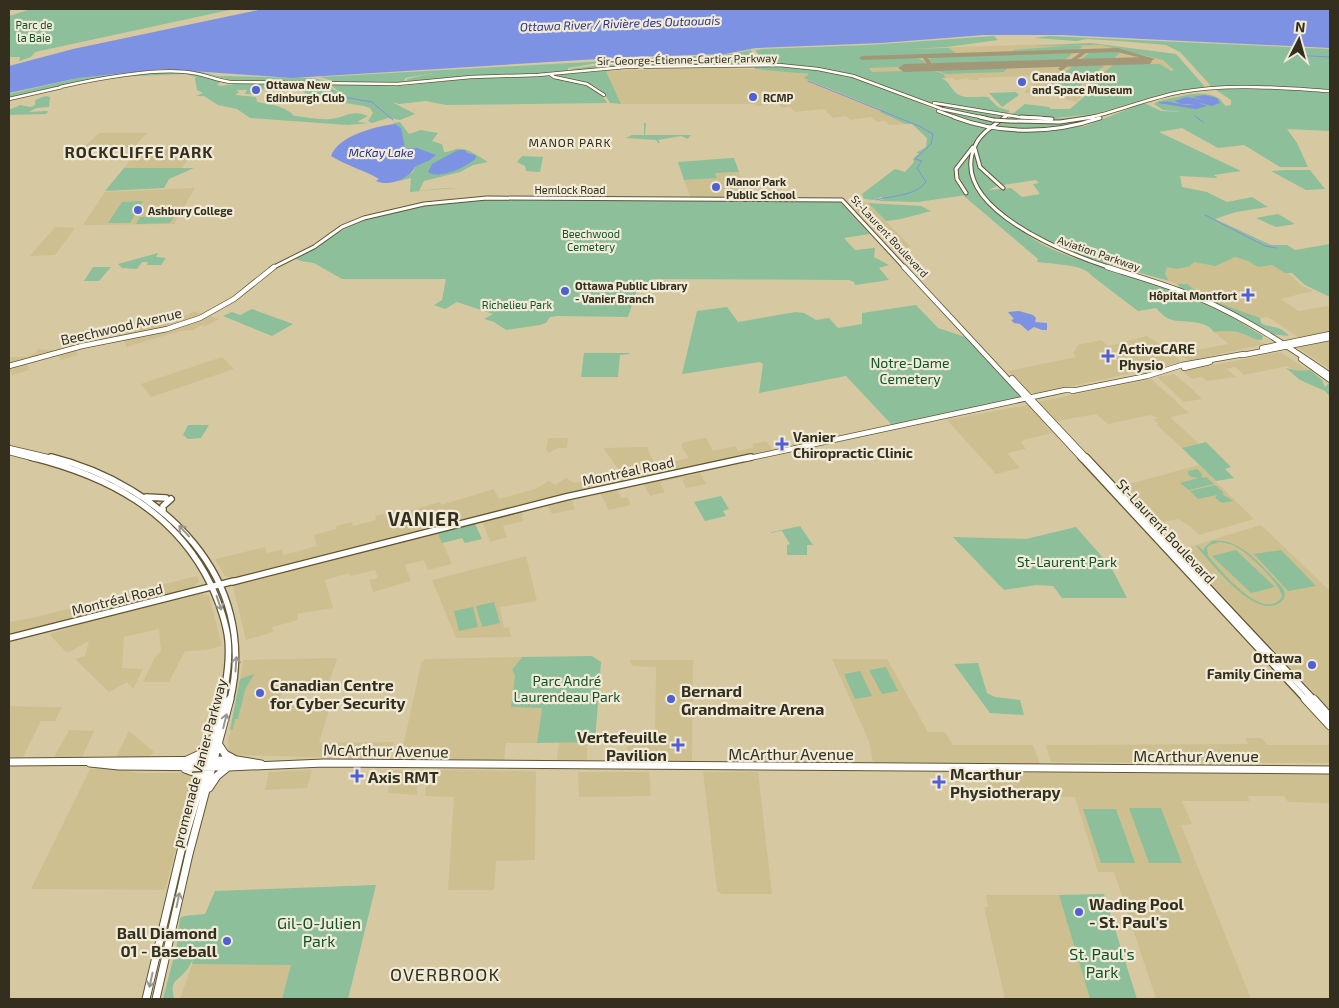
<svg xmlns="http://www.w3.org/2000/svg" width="1339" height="1008" viewBox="0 0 1339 1008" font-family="'Exo 2',sans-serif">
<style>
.built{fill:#cebf90}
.green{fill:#8cbf9a;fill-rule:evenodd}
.water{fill:#7e92e4}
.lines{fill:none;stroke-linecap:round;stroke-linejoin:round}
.stream{stroke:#7e92e4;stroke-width:1}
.taxiway{fill:#a29777;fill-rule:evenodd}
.runway{fill:#a29777;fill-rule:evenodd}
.major-far4-casing{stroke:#615531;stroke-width:4}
.major-far3-casing{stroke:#615531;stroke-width:5}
.major-far2-casing{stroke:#615531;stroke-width:6}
.major-far1-casing{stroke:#615531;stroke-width:8}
.major-casing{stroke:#615531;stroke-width:9}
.major-far4{stroke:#fff;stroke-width:2.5}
.major-far3{stroke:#fff;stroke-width:3}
.major-far2{stroke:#fff;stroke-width:4.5}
.major-far1{stroke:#fff;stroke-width:5.5}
.major{stroke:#fff;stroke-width:7}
.major-bridge-casing{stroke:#615531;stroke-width:5;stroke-linecap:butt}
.major-bridge{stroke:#fff;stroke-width:3}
.oneway{stroke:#99968e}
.poi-dot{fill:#4f5fd5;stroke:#f0ead6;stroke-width:2}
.labels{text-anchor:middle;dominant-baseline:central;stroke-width:4.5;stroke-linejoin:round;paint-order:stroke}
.far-park-label{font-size:11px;fill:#0f532c;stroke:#f0ead6}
.far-street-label{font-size:11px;fill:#332e1e;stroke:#f0ead6}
.far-poi-label{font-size:11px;font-weight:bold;fill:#332e1e;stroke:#f0ead6;text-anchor:start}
.far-water-label{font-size:12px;font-style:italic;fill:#293190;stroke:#f0ead6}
.far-neighbourhood-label{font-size:12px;letter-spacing:1px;fill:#332e1e;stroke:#f0ead6}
.street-label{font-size:14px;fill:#332e1e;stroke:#f0ead6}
.poi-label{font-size:14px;font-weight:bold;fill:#332e1e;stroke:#f0ead6;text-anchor:start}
.park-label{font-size:14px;fill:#0f532c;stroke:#f0ead6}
.far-district-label{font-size:16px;font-weight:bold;letter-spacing:1px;fill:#332e1e;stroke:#f0ead6}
.near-poi-label{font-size:16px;font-weight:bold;fill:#332e1e;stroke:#f0ead6;text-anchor:start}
.near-street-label{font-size:16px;fill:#332e1e;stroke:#f0ead6}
.near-park-label{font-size:16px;fill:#0f532c;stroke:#f0ead6}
.near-neighbourhood-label{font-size:18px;letter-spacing:1px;fill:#332e1e;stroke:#f0ead6}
.district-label{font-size:19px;font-weight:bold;letter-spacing:1px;fill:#332e1e;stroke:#f0ead6}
</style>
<rect width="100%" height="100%" fill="#d6c9a1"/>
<path class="built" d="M1090,43L1176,54L1189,70L1109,73L1076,102L1064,99L1074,91L1071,89L1066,93L1043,89L1036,96L1024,92L1043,77L1042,75L978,78L979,80H969L968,78L955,80L953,78L890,80L872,73L857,50Z
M704,68L776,70L827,77L912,124L889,125L885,121L877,122L871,117L850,120L846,116L833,118L824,109L795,112L790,107L782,108L778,104L757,106L754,104H621L606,71Z
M99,133H147L133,148H83Z
M139,149H184L176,158H189L182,168H124Z
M739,172L748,195L747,198L690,197L684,180L716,178L715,173Z
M195,188L174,224L83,225L105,192Z
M848,201L868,203L911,247L894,250Z
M55,227L75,228L55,255L30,256Z
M1235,257L1248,261L1258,267L1272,265L1289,274L1301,285L1313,291L1280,299L1299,311L1327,306L1330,308V331L1300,338L1268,317L1253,319L1169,281L1165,274L1166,267L1194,262L1210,265Z
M195,311L201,315L210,316L219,319L206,326L202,325L193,330L180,331L127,347L123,339L153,330L112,337L116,330L136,329L138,325H154L156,322L169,320L174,321Z
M1225,330L1240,333L1265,344L1189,361L1175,351L1187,349L1191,352L1197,351L1196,350L1229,344L1214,332Z
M1147,336L1161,345L1180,361L1179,363L1035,394L1029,392L1008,371L1076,357L1073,353L1078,345L1101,340L1108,346Z
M1330,341V369L1298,348Z
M73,346L78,355L61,360L57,355L27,364L29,370L12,375L9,367V357H27L35,353L38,349L58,351Z
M1280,352L1308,370L1296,372L1287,366L1244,375L1235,367L1227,369L1236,377L1207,381L1202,377L1192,379L1183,371Z
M222,357L234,369L151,397L141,384Z
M1174,374L1193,390L1202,399L1184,402L1157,377Z
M1151,379L1189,413L1170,417L1199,444L1182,448L1156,424H1158L1154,419L1159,418L1150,415L1108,424L1096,414L1057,421L1037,402Z
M1028,405L1052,433L1024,440L1021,442L1026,449L1007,453L1020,468L996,474L947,420Z
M548,438H568L567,448H558L549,453L546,450Z
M706,438L713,451L735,446L739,451L754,447L752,444L766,441L771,448V451L683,469L685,477L700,473L706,484L686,488L683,482L684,477L660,482L665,492L650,496L644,484L617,489L621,498L627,497L631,505L609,510L600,493L571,499L575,509L552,514L547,505L522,511L523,521L503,526L507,537L490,542L480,516L436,527L452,564L428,570L424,560L405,565L411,581L373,592L369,580L378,578L375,570L350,576L349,573L325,580L333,608L297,614L298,620L272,627L273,632L246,640L231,578L225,576L215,559L265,547L267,553L282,550L283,555L317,546L314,535L337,529L336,526L352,522L353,526L376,520L375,516L399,510L401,513L440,502L441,505L494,489L499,499L535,489L549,481L555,485L566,478L574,483L621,473L603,448L647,447L655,465L689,458L681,446L684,442Z
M1199,465L1254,519L1199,535L1190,526L1178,519L1154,524L1134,501L1118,487Z
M1261,525L1330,591V710L1183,553L1182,549Z
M526,556L537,601L500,607L504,628L509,627L511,637L456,638L432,580Z
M197,576L199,581L191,590L9,635V622L36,617Z
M202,594L209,596L222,646L205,650L185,651L169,682H143L155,657L161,651L159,629L124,637L122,668L143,669L133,689L127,682L109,692L75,659L85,656L89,641L67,653L49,634L88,622Z
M522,657L512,670L515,675L511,707H542L537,743H506L504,760L404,759L401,756L421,664L425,659Z
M335,658L337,660L329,682L286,681L277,706H330L319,743L394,742L386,759L235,755L229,751L228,740L234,718L243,660Z
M832,659H887L928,732H945L953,745H1033L1040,764L873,762L869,741Z
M630,660H693L692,761H627L628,741H655L656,667L633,666Z
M9,706L49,707H62L55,721H41L23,757H9Z
M69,730L94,731L82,757H54Z
M129,731L154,752L148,757H116Z
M1245,738H1262L1267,745H1330V763L1051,762L1046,745L1248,744Z
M559,742H587V760H557Z
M99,768L120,769L138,773H189L195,778L165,890L31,889L90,769Z
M312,770L307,788L265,790L269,772Z
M429,770L536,771L535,860L496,861L494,890H448L454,797L425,796L427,774Z
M392,771L418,772L417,795L388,793Z
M578,772H649L651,796L579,797Z
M703,772H758L772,894H722L717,891Z
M987,773L1330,774V803L1288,802L1284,796H1247L1250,801H1182L1192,824L1181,825L1251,999H1156L1114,872H1098L1075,797H992Z
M986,895H1059L1090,999H1005L984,907H988Z
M192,964L292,965L282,999H180Z"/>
<path class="green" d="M31,9H234L35,52L31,57L19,61L20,57H9V16Z
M994,36L998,40L947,47L908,49L949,48L957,54L862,57L863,59C877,58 918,53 926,63L921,66L869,68L872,72L932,70L944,74L945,78H941C950,81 951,91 959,95C967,99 980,96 988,97L998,107L1010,111L999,120L938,107L872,81L850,75L779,65L633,66L574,71L570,69L600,65L598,63L568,68V71L549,74L406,82L407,79L433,73L405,78L404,82L402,83L336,82L320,77L731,54L751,50L755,57L759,55L755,50L763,49L869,45Z
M1049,36L1330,49V90L1264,86L1212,87L1180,52L1166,45L1119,41L1087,39L1077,41L1034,38Z
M1090,43L1176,54L1206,88L1156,96L1095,114L1045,119L1085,117L1107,112C1073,123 1039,121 1005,120L1014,116L1012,114L1025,104L1049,107L1051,109H1070L1095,87L1091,84L1114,64H1160L1171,71L1174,70L1163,60L1101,45L1031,46Z
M1077,45L1082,47L1078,51L1020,52L1012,50Z
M1117,51L1120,53L1112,60H1081L1090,52Z
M1068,53L1072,54L1063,61L941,65L932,63L929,59L934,57Z
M755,65C792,66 830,69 865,81C891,89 915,101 940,112L949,115L920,102L959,114L997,121L992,125L979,124L1019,130H1042L997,126L1003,122L1051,123L1115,112L1082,124L1056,129L1085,126L1144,103L1161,111L1181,112L1163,110L1154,104L1159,101C1175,98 1202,88 1218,98C1222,100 1223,104 1226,106L1231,105V100L1216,90L1222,89H1277L1330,92V131L1287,129L1297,143L1308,167H1280L1244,145L1218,148L1182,128L1159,132L1241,171L1214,175L1218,178L1180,176L1182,187L1207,192L1227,202L1252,197L1268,207L1236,212L1215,219L1271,245H1287L1295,250L1330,244V297L1305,285L1292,273H1285L1272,265L1258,267L1248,261L1235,257L1215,266L1194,262L1190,266L1177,269L1167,267L1165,274L1169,281L1081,256L1061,248L1028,231L1025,233C1056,258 1099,263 1135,276C1164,287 1193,297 1220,311C1235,318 1249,328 1263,336L1262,340C1256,341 1249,336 1243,334C1233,330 1224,331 1214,332C1205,319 1186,323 1172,320C1166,319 1160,312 1156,308L1138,311L1092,276C1085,264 1051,264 1037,262L1038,259L964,196L966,195L918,202L878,201L884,199L881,197L874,200L864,199L862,194L895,169L905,172L914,162L913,159L919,153H916L926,147L927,138L912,124H906L880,112L882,110L804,78L809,74L755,69ZM1036,180L1039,183L1033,184L1040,194L1022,197L1011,188L989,190L997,186Z
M1100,65L1104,66L1075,90L1070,89L1066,93L1043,89L1073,66Z
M1008,67L1004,72L947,74L934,70Z
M163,70L198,71L217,76L314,78L326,81L268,82L222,80L217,85L221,86L235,84H278L296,90L278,91L267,87L257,94H245L247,90H236L239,92L235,95L256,97L257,102C269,104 286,106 294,116C307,117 318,120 330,119C347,118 350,109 368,116L357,122L369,123L348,125L250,118L237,109L218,105L204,96H196L203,93L197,90L195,79L196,77L185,74L113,77L80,81L9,98V94L78,78Z
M606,71L621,104L610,103C596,75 575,85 553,75Z
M550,75L555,78C576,82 596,83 607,103L446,105L426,101L399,104L392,102L415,114L400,120L388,118L372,123L368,121L373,113L370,108L364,106L319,99L286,84H331L332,89L341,93L332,86L333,84L401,86L472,78Z
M1016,92L1019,95L1002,107L989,93Z
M46,96L50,97L49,107L36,108L29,112L47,111L48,112L46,114L9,115V110L20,105L31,107L35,105V100Z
M400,122L409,134L421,130L438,133L432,141L441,144L449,143L442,144L444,152C449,152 452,150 456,149C469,147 480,158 488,162L473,165L460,172L424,181L419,191L446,188H460C443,188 426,191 410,192L411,178L398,181L413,172L415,167L424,163L426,151L402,148L398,128L393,123Z
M644,123H646L645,135H691L688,139L681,136L658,140L660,143H658L656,140L626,138L632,135H644Z
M522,156L543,157L540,172L526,171L525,166L517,162Z
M731,158H734L739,172L715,173L717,178L684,180L678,162Z
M124,168H194L169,179L164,188L105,191Z
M1286,170H1310L1325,189L1306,190L1271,171Z
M515,199L839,201L870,234L844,238L855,250L875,248L874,257L889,265L879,268L889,280L855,285L854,282L849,280L653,279L650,287H638L628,317L557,316L550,317L546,323L540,325L506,330L494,322L484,319L493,314L457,302L445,309L434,305L442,300L446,279H342L314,263L301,261L294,258C317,248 335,232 357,223C407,203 463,200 515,199Z
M143,201L130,223H108L122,202Z
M868,203L921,206L931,211L901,219L886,221Z
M1278,214L1295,224L1276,227L1256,218Z
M174,216L170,223L136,224L140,217Z
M158,253L156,257L166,258L161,265H147L148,262H142L137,269L122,268L118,264Z
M93,267H111L99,281H84Z
M1178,284H1187C1207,300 1235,309 1260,318L1261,323C1272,329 1279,324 1289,336L1272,334L1241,316L1179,288Z
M916,305L938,328L968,338L1021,397L892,425L846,376L759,393L763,364L760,362L682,374L697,311L727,307L738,322L796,312L804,313L816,320L829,318L838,328L862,324V313Z
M252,309L293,324L272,336L223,316L232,312L240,315Z
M584,353H629L630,354L620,355L618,377H581Z
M1286,368L1298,371L1310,370L1322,380L1325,387L1330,382V397L1325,391L1300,380Z
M188,425H209L201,438L188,439L183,435Z
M1206,442L1231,467L1225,469L1234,478L1216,481L1182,448Z
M1197,469L1202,474V478L1206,477L1214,484L1189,490L1180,483L1199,478L1191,477L1188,474V471Z
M1215,485L1224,493L1222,494L1233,501L1222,503L1215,498L1217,495L1198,499L1190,491Z
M721,496L729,509L723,511L726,516L705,521L694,502Z
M475,524L482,539L465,543L462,538L442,543L438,534Z
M800,526L813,545H807V555H787V545L790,544L782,531L768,533Z
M1076,527L1111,567L1127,598H1062L1053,586L1036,585L1004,590L953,537L1026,539Z
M1212,541C1242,537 1263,568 1282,587L1285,593L1284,599C1259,627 1212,563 1196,546H1198L1204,551V548ZM1219,542C1226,543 1233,544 1238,548C1249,554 1282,585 1282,597C1263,624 1220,569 1208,556L1207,548L1210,545Z
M1236,550L1275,587L1251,593L1212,556Z
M1281,550L1316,586L1288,591L1254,554Z
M494,602L500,623L482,627L476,606Z
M473,607L478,627L459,631L454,611Z
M592,656L601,662L595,742L537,743L542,708L511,707L515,675L512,670L522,657Z
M978,663L987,693L995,697L1020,700L1024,715L990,713L954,664Z
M886,667L898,691L882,694L869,670Z
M860,671L872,696L855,699L844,674Z
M254,674L245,690L238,719H235L233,729L230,730L240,679Z
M1129,808H1161L1182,863H1149Z
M1083,809H1116L1135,863H1101Z
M376,885L348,999H282L291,965L192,964L193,960C190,963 189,968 186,971C175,983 170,980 174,999H163L177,944L180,918L184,916L205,914L215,891Z
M1104,894L1137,999H1090L1059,895Z"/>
<path class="water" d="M263,9H1330V48L1062,35H984L881,43L756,48L725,54L630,57L292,78L163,69L78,78L9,93V66L73,49Z
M1205,95L1217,98L1220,103L1212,106L1197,102L1207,106L1196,109L1158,103C1170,98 1181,108 1194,104H1181L1175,101L1186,97L1205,100L1193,97Z
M395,124L401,128L405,148H417L436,155L430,160L415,167C409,179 389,187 376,181L379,179C364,170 347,166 331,156C338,136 376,126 395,124Z
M458,150H465L467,153L475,155L476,158C467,167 439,180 428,172L432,164Z
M1019,311L1033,315L1036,318L1035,322L1047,323V330H1042L1034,327L1028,331L1020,324L1014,323L1011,320L1014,319L1008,312Z"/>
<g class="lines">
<path class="stream" d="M1289,55L1330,57
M808,81L919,126L933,134L931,144L915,159L922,161L917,168L926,182C913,197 894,195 876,200
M299,84L316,86L326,94L372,102L393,120
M1195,116L1203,122
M1205,215L1265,246L1276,248"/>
<path class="taxiway" d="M1117,48L1155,59L1146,63L1143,61L1146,59L1117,52L1086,53L1061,71L1058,69L1059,68L1080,53L928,58L933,65L942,66V68L929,67L923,58L862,60L859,58L862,56Z"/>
<path class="runway" d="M1146,57L1152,61L1150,64L904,72L898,68L904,64Z"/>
<g class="major-far4-casing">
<path id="major-far4" d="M550,74L554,77L587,84L604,95
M60,87C95,79 158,67 193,73C206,75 216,80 230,82L397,84L471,77L538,75L625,67L779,65L818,69L853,76L942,109L985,118
M9,99L62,87
M934,103L1019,117L1042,118
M938,111L957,118
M1004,118L1008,115
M1088,118C1119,111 1149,98 1181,92C1229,83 1281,88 1330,91"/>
</g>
<g class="major-far3-casing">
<path id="major-far3" d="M954,117C1001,135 1053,134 1100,118
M980,117L993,120
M1005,117C995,125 980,133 975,146C947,208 1068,254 1111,268
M1021,117L1052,119
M1010,121L1060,122L1093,117
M975,149L980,167L1003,188
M966,193L957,179L956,169L973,147
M272,268L314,247L342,227L364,218L424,204L487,198L842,200L905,268"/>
</g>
<g class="major-far2-casing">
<path id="major-far2" d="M904,267L1082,459
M1107,267C1139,277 1171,286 1201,299C1247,319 1289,347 1330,375
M1262,348L1330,334
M1243,355L1330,338
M1301,359L1330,380
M9,366L82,346L167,329L200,318L234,299L274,267
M1184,368L1210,362
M1012,378L1088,459
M1072,391L1147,376L1182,365L1244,354
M9,448L56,459
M9,452L36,459
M745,459L1065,390H1074"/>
</g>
<g class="major-far1-casing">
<path id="major-far1" d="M31,457C108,476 175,511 211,585C219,603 226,621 228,640C230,660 226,681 223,701
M51,457C163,485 260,578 230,701
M1081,457L1307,701
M1086,457L1315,701
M146,497L166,498
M163,512V506L171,499
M232,582L566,497L751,457
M9,638L234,581"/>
</g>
<g class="major-casing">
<path id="major" d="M1305,699L1330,726
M1314,699L1330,717
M219,745L225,754L234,759
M187,760L200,754L210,740
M9,762L237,760L261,764
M90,763L119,766L228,767L324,763L1330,770
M185,769L196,773L198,784
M209,788L217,776L228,767
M146,999L181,851L212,745L223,699
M156,999L189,854L230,699"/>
</g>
<use href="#major-far4" class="major-far4"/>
<use href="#major-far3" class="major-far3"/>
<use href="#major-far2" class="major-far2"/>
<use href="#major-far1" class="major-far1"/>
<use href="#major" class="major"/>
<g class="major-bridge-casing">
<path id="major-bridge" d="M993,120L1010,121"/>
</g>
<use href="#major-bridge" class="major-bridge"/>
</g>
<defs><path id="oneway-shaft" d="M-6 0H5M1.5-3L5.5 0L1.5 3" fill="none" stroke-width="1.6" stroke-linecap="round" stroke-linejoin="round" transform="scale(1.25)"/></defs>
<g class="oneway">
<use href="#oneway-shaft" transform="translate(184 531) rotate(-133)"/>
<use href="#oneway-shaft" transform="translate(219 603) rotate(71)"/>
<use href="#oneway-shaft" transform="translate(236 664) rotate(-86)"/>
<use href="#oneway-shaft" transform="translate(225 721) rotate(-76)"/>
<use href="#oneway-shaft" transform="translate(178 900) rotate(-78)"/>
<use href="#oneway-shaft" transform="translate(151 980) rotate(102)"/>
</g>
<g class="poi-dot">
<circle cx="1022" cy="82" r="5"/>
<circle cx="256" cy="90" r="5"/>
<circle cx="753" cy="97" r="5"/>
<circle cx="716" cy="187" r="5"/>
<circle cx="138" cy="210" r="5"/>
<circle cx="565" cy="291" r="5"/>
<path d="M1245.5 287.5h5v5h5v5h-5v5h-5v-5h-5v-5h5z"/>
<path d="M1105.5 348.5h5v5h5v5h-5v5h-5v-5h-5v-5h5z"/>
<path d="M779.5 436.5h5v5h5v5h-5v5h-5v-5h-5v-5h5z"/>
<circle cx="1312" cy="665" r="5"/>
<circle cx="260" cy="693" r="5"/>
<circle cx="671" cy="699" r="5"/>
<path d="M675.5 737.5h5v5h5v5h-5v5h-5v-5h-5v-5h5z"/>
<path d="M354.5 768.5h5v5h5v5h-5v5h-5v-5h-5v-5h5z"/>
<path d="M936.5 774.5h5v5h5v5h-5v5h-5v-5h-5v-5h5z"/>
<circle cx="1079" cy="912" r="5"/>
<circle cx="227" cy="941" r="5"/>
</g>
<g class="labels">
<g class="far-park-label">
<text x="34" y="24">Parc de<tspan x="34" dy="13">la Baie</tspan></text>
<text x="591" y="233">Beechwood<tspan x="591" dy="13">Cemetery</tspan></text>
<text x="517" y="304">Richelieu Park</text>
</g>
<g class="far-street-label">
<text transform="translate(687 59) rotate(-1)">Sir-George-Étienne-Cartier Parkway</text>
<text x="570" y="189">Hemlock Road</text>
<text transform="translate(890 236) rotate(47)">St-Laurent Boulevard</text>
<text transform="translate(1099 253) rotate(19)">Aviation Parkway</text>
</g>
<g class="far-poi-label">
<text x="1032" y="76">Canada Aviation<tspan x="1032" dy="13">and Space Museum</tspan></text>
<text x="266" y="84">Ottawa New<tspan x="266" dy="13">Edinburgh Club</tspan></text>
<text x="763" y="97">RCMP</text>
<text x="726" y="181">Manor Park<tspan x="726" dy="13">Public School</tspan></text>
<text x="148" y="210">Ashbury College</text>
<text x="575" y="285">Ottawa Public Library<tspan x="575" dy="13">- Vanier Branch</tspan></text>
<text x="1237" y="295" text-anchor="end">Hôpital Montfort</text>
</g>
<g class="far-water-label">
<text transform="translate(620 23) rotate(-2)">Ottawa River / Rivière des Outaouais</text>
<text x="381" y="152">McKay Lake</text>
</g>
<g class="far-neighbourhood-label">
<text x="570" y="142">MANOR PARK</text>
</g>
<g class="street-label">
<text transform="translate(121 326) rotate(-13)">Beechwood Avenue</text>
<text transform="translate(628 471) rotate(-12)">Montréal Road</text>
<text transform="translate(1166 531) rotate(47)">St-Laurent Boulevard</text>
<text transform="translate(117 599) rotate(-14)">Montréal Road</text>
<text transform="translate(199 763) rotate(-75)">promenade Vanier Parkway</text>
</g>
<g class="poi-label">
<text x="1119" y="348">ActiveCARE<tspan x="1119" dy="16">Physio</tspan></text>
<text x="793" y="436">Vanier<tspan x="793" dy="16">Chiropractic Clinic</tspan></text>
<text x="1302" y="657" text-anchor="end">Ottawa<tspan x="1302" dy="16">Family Cinema</tspan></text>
</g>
<g class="park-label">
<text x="910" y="362">Notre-Dame<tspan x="910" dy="16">Cemetery</tspan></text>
<text x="1067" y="561">St-Laurent Park</text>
<text x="567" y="680">Parc André<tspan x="567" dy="16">Laurendeau Park</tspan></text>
</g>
<g class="far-district-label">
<text x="139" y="151">ROCKCLIFFE PARK</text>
</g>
<g class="near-poi-label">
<text x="270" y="684">Canadian Centre<tspan x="270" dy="18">for Cyber Security</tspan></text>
<text x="681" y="690">Bernard<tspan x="681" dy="18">Grandmaitre Arena</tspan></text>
<text x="667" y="736" text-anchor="end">Vertefeuille<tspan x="667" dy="18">Pavilion</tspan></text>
<text x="950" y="773">Mcarthur<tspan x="950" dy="18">Physiotherapy</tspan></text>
<text x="368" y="776">Axis RMT</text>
<text x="1089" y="903">Wading Pool<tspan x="1089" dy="18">- St. Paul's</tspan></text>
<text x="217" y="932" text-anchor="end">Ball Diamond<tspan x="217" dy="18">01 - Baseball</tspan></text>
</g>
<g class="near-street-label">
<text transform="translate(386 750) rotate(1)">McArthur Avenue</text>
<text x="791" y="753">McArthur Avenue</text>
<text x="1196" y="755">McArthur Avenue</text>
</g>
<g class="near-park-label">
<text x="319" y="922">Gil-O-Julien<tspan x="319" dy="18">Park</tspan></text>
<text x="1102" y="953">St. Paul's<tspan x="1102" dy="18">Park</tspan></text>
</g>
<g class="near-neighbourhood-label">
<text x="445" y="974">OVERBROOK</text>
</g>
<g class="district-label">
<text x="424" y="518">VANIER</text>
</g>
</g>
<rect width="1339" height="1008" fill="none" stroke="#332e1e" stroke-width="20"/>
<g transform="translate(1299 40) rotate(6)" stroke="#f0ead6" stroke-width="4" paint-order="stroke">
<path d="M0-4L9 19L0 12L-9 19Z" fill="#332e1e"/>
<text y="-8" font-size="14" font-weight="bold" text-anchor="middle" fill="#332e1e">N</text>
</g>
</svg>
